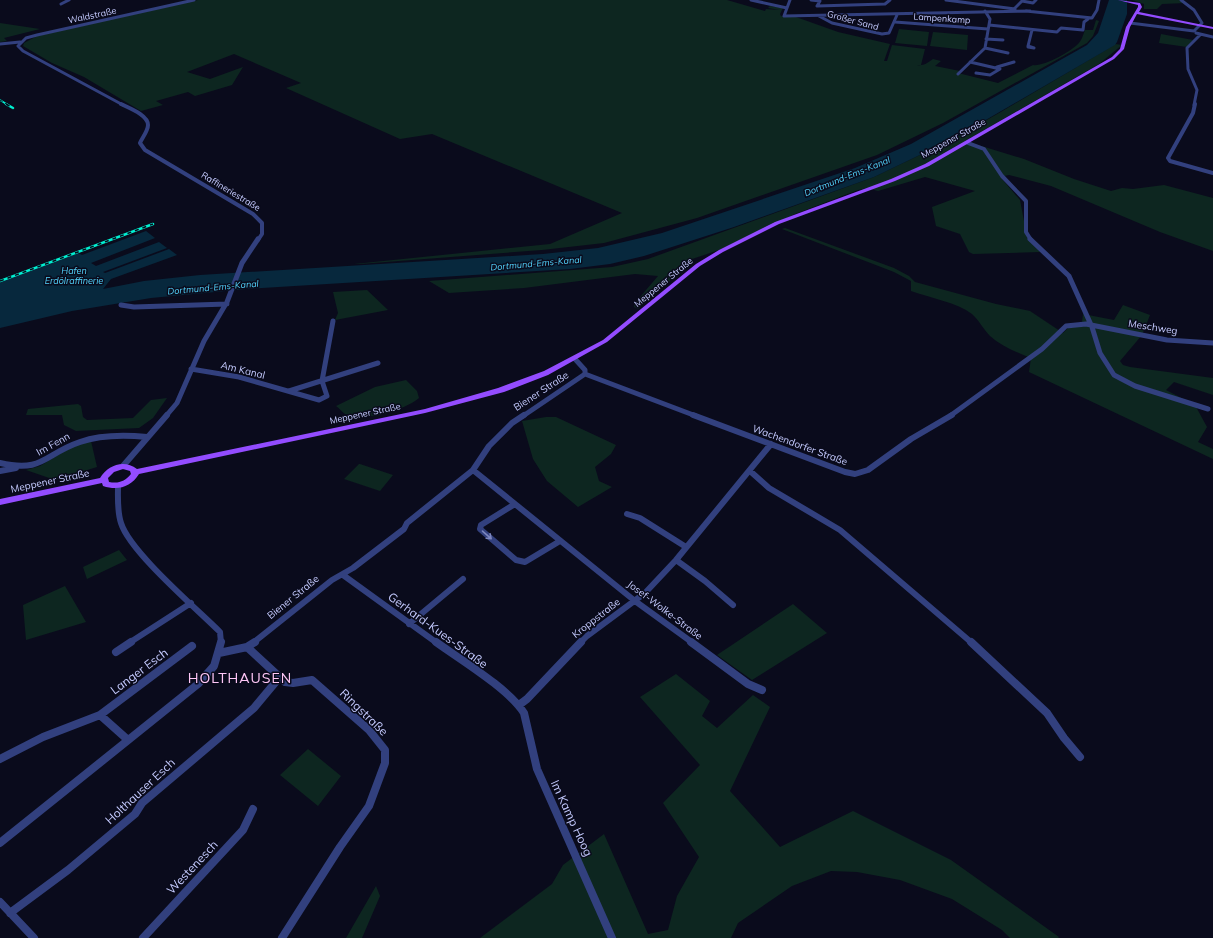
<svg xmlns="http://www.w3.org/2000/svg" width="1213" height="938" viewBox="0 0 1213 938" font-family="Mulish,sans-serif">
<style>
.green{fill:#0d2620}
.water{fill:#07283d}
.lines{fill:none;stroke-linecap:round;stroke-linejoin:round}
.minor-far4{stroke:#32407e;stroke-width:3}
.minor-far3{stroke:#32407e;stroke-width:4}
.minor-far2{stroke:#32407e;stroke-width:5}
.minor-far1{stroke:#32407e;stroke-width:6}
.minor{stroke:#32407e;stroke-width:8}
.major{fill:#934cff;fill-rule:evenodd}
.rail-far1-casing{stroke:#00f0d1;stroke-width:1.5}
.rail-casing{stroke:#00f0d1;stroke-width:2.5}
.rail-far1{stroke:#0a0b1c;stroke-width:1;stroke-dasharray:3;stroke-linecap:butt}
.rail{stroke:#0a0b1c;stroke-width:1.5;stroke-dasharray:4;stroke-linecap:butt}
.oneway{stroke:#7c86be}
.labels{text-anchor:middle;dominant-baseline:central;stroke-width:3;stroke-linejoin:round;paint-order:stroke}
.far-street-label{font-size:9px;fill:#c5cbff;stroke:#0a0b1c}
.far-water-label{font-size:9px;font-style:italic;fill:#53d6ff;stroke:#0a0b1c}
.street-label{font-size:10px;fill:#c5cbff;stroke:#0a0b1c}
.near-street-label{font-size:12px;fill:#c5cbff;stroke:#0a0b1c}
.near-quarter-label{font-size:14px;letter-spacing:1px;fill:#ffc7f7;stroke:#0a0b1c}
</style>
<rect width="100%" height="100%" fill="#0a0b1c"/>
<path class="green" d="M198,0H727L765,11L766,9L780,10L768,8L770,6L783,8L780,14L781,16L796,17L838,32L890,44L884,61H887L892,45L925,49L921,65H917C924,66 927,63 933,59L941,61L935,66L960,71L958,73L998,83L1033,65C1043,67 1070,52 1078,44C1082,40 1083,35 1085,30H1093L1096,20L1099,21L1093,36L1087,43L943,123L877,155L697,218L604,243L542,250L360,264H354L550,244L622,213L432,134L400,139L286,88L301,83L234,54L187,72L210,79L243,67L232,85L195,96L188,92L156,101L163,105L141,111L84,77L52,63L23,46L24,43L37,36Z
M1132,0H1181L1186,3L1162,4L1157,9H1144V4Z
M0,23L40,29L4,38L7,41L0,42Z
M899,29L929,32L927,46L895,43Z
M933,32L968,35L967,50L930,46Z
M1161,34L1193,40L1187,47L1159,43Z
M1116,44L1122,45L1099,64L965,141L1024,159L1074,179L1111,191L1122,188L1133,189L1164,185L1213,198V251L1160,232L1051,186L1009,175L1004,176L1002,179L1020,200L1027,237L1040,252L973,254L969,252L960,234L936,226L932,207L975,191L925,177L878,191L867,188L858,190L795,214L719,250L686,261L669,282L638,309L634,307V304L658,276L635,274L524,288L449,293L429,281L612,267L648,259L874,177L953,139L999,113Z
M785,228L894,268L909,276L915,282L996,304L1030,311L1063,333L1069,327L1082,322L1083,314L1114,320L1123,305L1150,315L1142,335L1120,361L1123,365L1130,367L1213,378V395L1174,382L1166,390L1195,405L1207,427L1198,442L1213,449V459L1029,372L1031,358C1016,352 1001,346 990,336C984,330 978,319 972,314C956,302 930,298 911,291V281L894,272L782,229Z
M367,290L388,310L335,320L338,313L333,292Z
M406,380L417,391L419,398C405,410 363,423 345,414C342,412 339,408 336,406L375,387Z
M167,398L153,418L139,428L76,431L64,425L62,415H26L28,409L78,404L81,406L83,417L87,420L133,418L151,400Z
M546,417H556L616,445L611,454L595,467L599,481L612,487L578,507L547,481L533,459L522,421Z
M91,441L97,467L55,480L26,470L40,466L76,444Z
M359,464H360L393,475L380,491L344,479Z
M119,550L127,560L87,579L83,567Z
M65,586L86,622L26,640L23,605Z
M793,604L827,633L752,680L717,655Z
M676,674L710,701L702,716L717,728L753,695L770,707L730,791L780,847L853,811L951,860L1059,937L1058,938H1010L1002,930L952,899L900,880L857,872L831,871L792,886L738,923L731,938H480L552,884L563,865L604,834L648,934L668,930L677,896L699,857L663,803L700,765L640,697Z
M308,749L341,776L318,806L280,775Z
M376,886L380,896L362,938H346Z"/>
<path class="water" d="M1109,0H1127V14L1117,42L1115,45L953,139L874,177L734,227L644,256L610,264L570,269L247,289L151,298L72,311L0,328V282L78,253L82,255L146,231L155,238L91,263L96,266L159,242L167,248L103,272L105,273L169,249L177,255L111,279L103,289L144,281L200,275L543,254L598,248L662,233L855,168L911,144L1087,45L1098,33Z"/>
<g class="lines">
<path class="minor-far4" d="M751,0L787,8
M790,0L784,16L1030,11
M811,0L820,1L817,6L885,4L890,0
M946,0L1015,9
M61,4L69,0
M1014,9L1022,1L1033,3L1036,0
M1026,11L1092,18L1097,10L1099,0
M819,16L832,23L882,34L889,33L897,15
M895,22L988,29
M1130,23L1194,31L1202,23L1194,10L1181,0
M989,25L1057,32L1061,28L1083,30L1084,22L1088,19
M1196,33L1213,37
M986,39L1003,40
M0,44L20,42
M1028,46L1034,48L1028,47Z
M1028,46L1032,30
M985,48L1008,53
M970,62L1000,69L990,75L976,73
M997,67L1014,62
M958,74L985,48L990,19L985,11
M123,105L23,51L18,46L26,38L37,35L194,0
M1194,105L1197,90L1188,69L1187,48L1200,35"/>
<path class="minor-far3" d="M121,104C129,108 148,115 148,125C148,131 142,138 140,143L145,150L253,214L262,223V234L258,240
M1195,104L1193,113L1168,158L1170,161L1213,173
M968,143L984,149L1002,176L1026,201V232L1031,240"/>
<path class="minor-far2" d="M1030,239L1069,276L1092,327L1100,353L1114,375L1135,386L1208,409
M121,305L134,307L227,304
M191,369L239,377L319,400L327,396L322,381L333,321
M585,374L696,416
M289,391L378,363
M166,416L177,403L204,341L227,302L242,263L258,239
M523,416L585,374V370L575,359
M950,416L1042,349L1066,326L1086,324L1167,340L1213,343"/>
<path class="minor-far1" d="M693,415L845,472L855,474L868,470L911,439L952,415
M0,463C44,473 44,454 80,442C100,435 126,435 147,437
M123,466L167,415
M473,470L635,601L693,643
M0,471L16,468
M750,471L769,488L840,530L972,643
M118,486C118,498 117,511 121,523C130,552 196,608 220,632L221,643
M515,504L481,525L480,529L516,560L525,562L560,541
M627,514L640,518L686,547
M676,560L705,581L733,605
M343,575L437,643
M409,624L463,579
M129,643L191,603
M253,643L332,580L353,568L404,529L407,523L473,470L489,446L512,423L524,415
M580,643L587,636L645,593L676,560L771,444"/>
<path class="minor" d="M436,642C461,660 509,689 524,713L537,769L612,938
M691,642L748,684L762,690
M971,642L1047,713L1064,738L1080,757
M247,647L285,682L293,683L312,680L369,730L385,750V763L369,806L340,847L282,938
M116,652L131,642
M219,653L247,647L255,642
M519,705L527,699L581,642
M100,715L192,646
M0,759L43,737L100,715L128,740
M0,843L198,684L214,666L221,642
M0,902L34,938
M10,913L68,870L135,814L142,803L254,708L279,678
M143,938L243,830L253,809"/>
<path class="major" d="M1118,0L1140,3L1142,7L1139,12L1213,27V29L1137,14L1130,27L1124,49L1114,59L929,166L895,181L779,224L723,252L700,266L607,342L548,375L504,392L425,413L139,474C131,487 118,491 103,486L102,483L0,505V499L100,478C108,465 124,459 137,469L425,409L498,388L544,371L603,340L696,264L719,250L775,222L891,179L925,164L1112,57L1120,49L1126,27L1138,7V5ZM123,469L130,471L131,474C125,481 119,484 109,482L108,478L114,472Z"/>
<g class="rail-far1-casing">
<path id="rail-far1" d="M0,100L8,105"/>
</g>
<g class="rail-casing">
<path id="rail" d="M6,104L13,108
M0,281L153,224"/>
</g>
<use href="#rail-far1" class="rail-far1"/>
<use href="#rail" class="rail"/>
</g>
<defs><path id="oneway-shaft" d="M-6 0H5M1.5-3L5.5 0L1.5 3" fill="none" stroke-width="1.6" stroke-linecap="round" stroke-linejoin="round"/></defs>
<use class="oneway" href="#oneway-shaft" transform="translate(487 535) rotate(41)"/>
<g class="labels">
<g class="far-street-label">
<text transform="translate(92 15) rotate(-12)">Waldstraße</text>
<text transform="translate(942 18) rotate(4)">Lampenkamp</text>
<text transform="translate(853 20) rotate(15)">Großer Sand</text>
<text transform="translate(953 138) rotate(-29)">Meppener Straße</text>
<text transform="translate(231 191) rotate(31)">Raffineriestraße</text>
<text transform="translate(663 282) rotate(-39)">Meppener Straße</text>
<text transform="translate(365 413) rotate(-12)">Meppener Straße</text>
</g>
<g class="far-water-label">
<text transform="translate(847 176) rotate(-22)">Dortmund-Ems-Kanal</text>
<text transform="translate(536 263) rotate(-5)">Dortmund-Ems-Kanal</text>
<text x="74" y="270">Hafen<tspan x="74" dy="10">Erdölraffinerie</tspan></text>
<text transform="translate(213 287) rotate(-5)">Dortmund-Ems-Kanal</text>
</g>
<g class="street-label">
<text transform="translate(1153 327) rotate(9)">Meschweg</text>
<text transform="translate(243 370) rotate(14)">Am Kanal</text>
<text transform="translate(541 391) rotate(-33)">Biener Straße</text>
<text transform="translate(53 444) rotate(-29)">Im Fenn</text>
<text transform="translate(800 445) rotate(20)">Wachendorfer Straße</text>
<text transform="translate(50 481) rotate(-12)">Meppener Straße</text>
<text transform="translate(293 597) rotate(-39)">Biener Straße</text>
<text transform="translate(665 610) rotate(37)">Josef-Wolke-Straße</text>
<text transform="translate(596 618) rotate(-38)">Kroppstraße</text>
</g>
<g class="near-street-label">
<text transform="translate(438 630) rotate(36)">Gerhard-Kues-Straße</text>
<text transform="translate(139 671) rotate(-37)">Langer Esch</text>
<text transform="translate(364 712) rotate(44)">Ringstraße</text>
<text transform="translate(140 791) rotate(-43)">Holthauser Esch</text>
<text transform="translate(572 818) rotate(65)">Im Kamp Hoog</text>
<text transform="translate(192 867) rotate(-47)">Westenesch</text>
</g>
<g class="near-quarter-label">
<text x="240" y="678">HOLTHAUSEN</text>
</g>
</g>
</svg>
